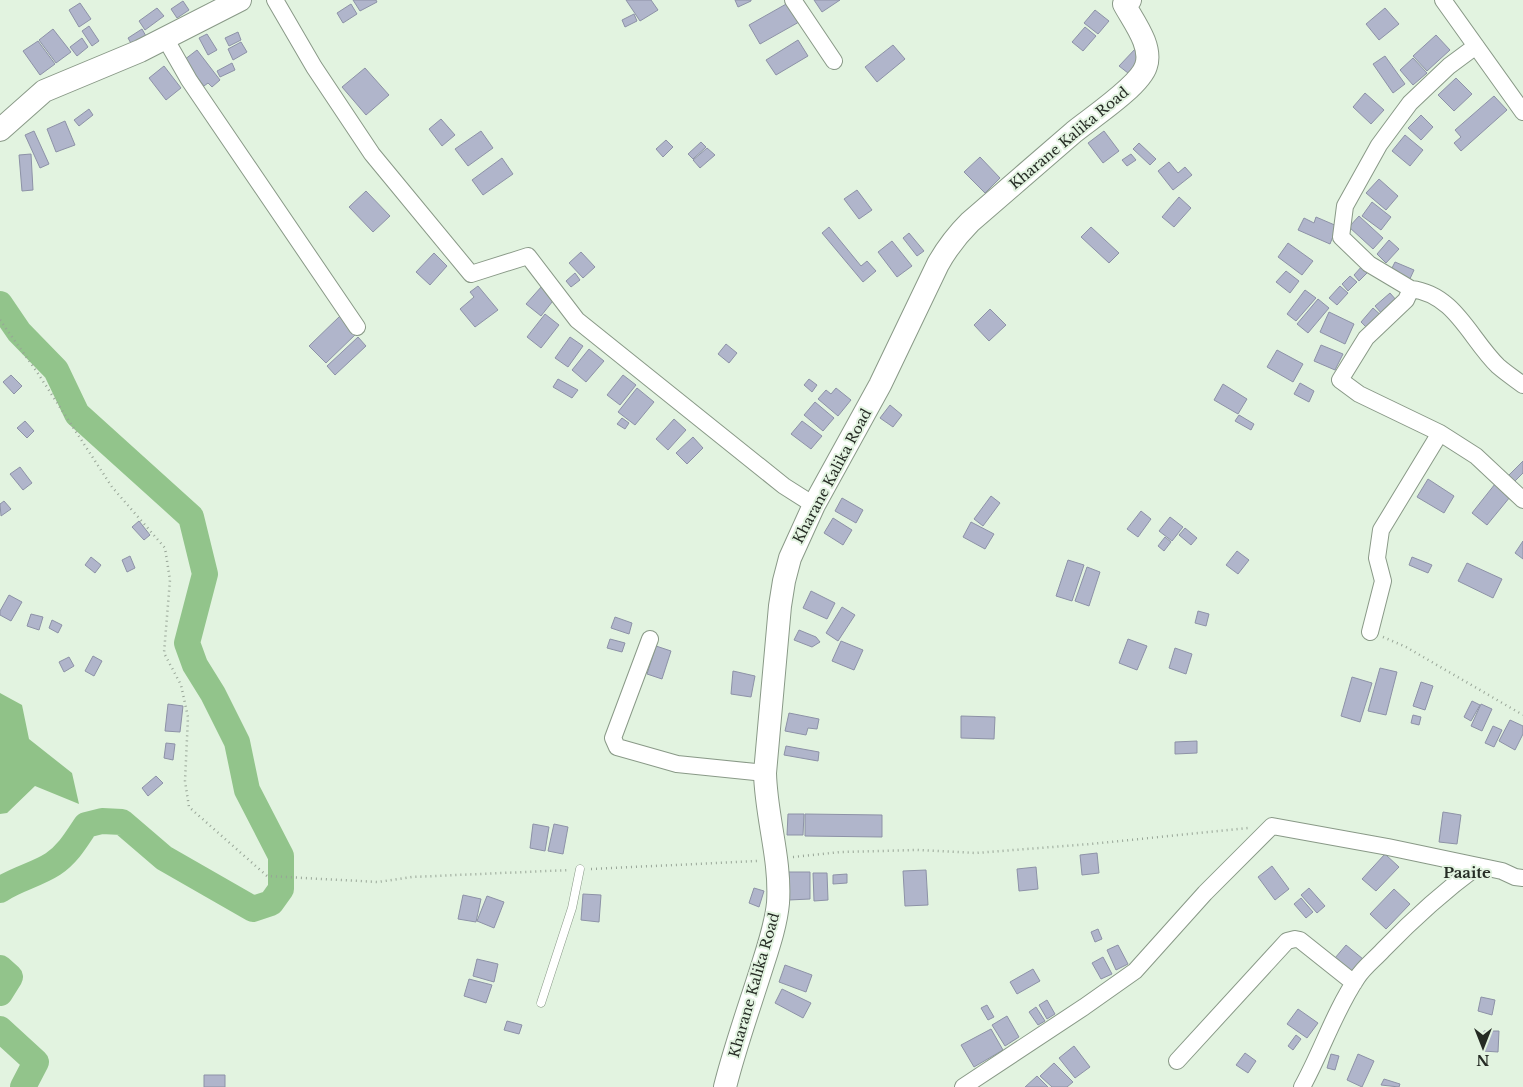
<svg xmlns="http://www.w3.org/2000/svg" width="1523" height="1087" viewBox="0 0 1523 1087" font-family="'Libre Baskerville',serif">
<style>
.forest{fill:#90c288}
.lines{fill:none;stroke-linecap:round;stroke-linejoin:round}
.river{stroke:#92c48b;stroke-width:26}
.building{fill:#b0b5cb;stroke:#8d92a7}
.lane-casing{stroke:#899987;stroke-width:9}
.street-casing{stroke:#899987;stroke-width:18}
.secondary-casing{stroke:#899987;stroke-width:24}
.path{stroke:#98a597;stroke-width:2.5;stroke-dasharray:1 4;stroke-linecap:butt}
.lane{stroke:#fff;stroke-width:8}
.street{stroke:#fff;stroke-width:16}
.secondary{stroke:#fff;stroke-width:22}
.labels{text-anchor:middle;dominant-baseline:central;stroke-width:4;stroke-linejoin:round;paint-order:stroke}
.street-label{font-size:14px;fill:#252b24;stroke:#e2f3e0}
.neighbourhood-label{font-size:15px;font-weight:bold;fill:#252b24;stroke:#e2f3e0}
</style>
<rect width="100%" height="100%" fill="#e2f3e0"/>
<path class="forest" d="M0,693L22,705L29,739L72,773L79,804L35,786L7,813L0,814Z"/>
<g class="lines">
<path class="river" d="M0,304L19,332L56,370L77,414L191,517L205,574L187,643L195,665L213,694L237,742L247,790L281,856V889L271,903L253,909L164,858L122,822L102,821L86,825C76,840 68,854 53,864C36,875 16,879 0,890
M0,968L10,977L0,993
M0,1029L36,1062L23,1087"/>
</g>
<path class="building" d="M353,0H376L377,2L360,11Z
M626,0H651L658,10L640,21Z
M735,0H751V1L738,7Z
M814,0H840L822,12Z
M183,1L189,10L177,18L171,9Z
M80,3L91,19L79,27L69,10Z
M788,3L799,22L760,44L749,25Z
M351,4L357,14L343,23L337,13Z
M157,8L164,16L145,30L139,21Z
M1385,8L1399,24L1379,40L1366,24Z
M1095,10L1109,21L1098,34L1084,23Z
M634,14L637,21L625,27L622,20Z
M89,26L99,41L92,46L82,31Z
M1085,27L1096,36L1083,51L1072,42Z
M53,29L71,52L56,63L39,40Z
M142,29L147,38L133,47L128,38Z
M238,32L241,40L229,46L225,38Z
M207,34L217,50L208,55L199,38Z
M1436,35L1450,50L1427,71L1413,56Z
M82,38L88,47L77,56L70,47Z
M798,40L808,56L776,75L766,60Z
M38,41L55,64L40,75L23,51Z
M241,42L247,52L233,60L228,49Z
M893,45L905,59L877,82L865,67Z
M1136,48L1144,56L1128,73L1119,66Z
M197,50L220,80L212,87L208,83L204,86L184,60Z
M1385,56L1405,84L1393,93L1373,64Z
M1413,58L1427,73L1413,85L1400,70Z
M232,63L235,70L220,77L217,71Z
M164,66L181,88L166,100L149,78Z
M365,68L389,95L366,115L342,87Z
M1456,78L1472,94L1454,111L1438,95Z
M1365,93L1384,110L1371,124L1353,107Z
M1494,96L1507,110L1461,151L1454,143L1461,137L1455,130Z
M89,109L93,115L79,126L74,120Z
M1421,115L1433,127L1421,140L1408,128Z
M441,119L455,135L442,146L429,129Z
M65,121L75,145L56,152L47,129Z
M34,131L49,164L40,168L25,135Z
M481,131L493,148L468,166L455,149Z
M1104,131L1119,151L1103,163L1088,143Z
M1405,135L1423,150L1410,166L1392,151Z
M666,140L673,147L663,157L656,149Z
M701,142L706,147L693,159L688,154Z
M1139,143L1156,159L1150,165L1133,149Z
M707,148L715,155L700,168L693,160Z
M31,154L33,190L22,191L19,155Z
M1131,154L1136,160L1127,166L1122,160Z
M980,157L1000,178L985,193L964,172Z
M502,158L513,174L483,195L472,180Z
M1169,162L1178,173L1185,167L1192,175L1173,190L1158,171Z
M1379,179L1398,196L1386,210L1366,193Z
M857,190L872,210L859,219L844,199Z
M366,191L390,216L373,232L349,207Z
M1179,197L1191,208L1174,227L1162,217Z
M1372,202L1391,217L1381,230L1362,216Z
M1359,216L1383,238L1373,249L1349,227Z
M1316,217L1337,226L1330,244L1298,230L1304,218L1314,223Z
M829,227L861,266L867,261L876,271L863,282L822,233Z
M1091,227L1119,253L1109,263L1081,237Z
M909,233L924,251L917,256L903,238Z
M1389,240L1399,249L1386,263L1377,254Z
M892,241L912,266L897,277L878,252Z
M1288,243L1313,261L1302,275L1278,257Z
M581,252L595,267L583,278L569,263Z
M434,253L447,266L430,285L416,272Z
M1395,262L1414,270L1408,283L1389,274Z
M1363,265L1369,271L1359,281L1354,275Z
M1286,271L1299,281L1290,293L1276,282Z
M575,273L580,280L571,287L566,281Z
M1350,276L1357,282L1348,291L1342,284Z
M478,286L498,310L475,327L460,309L474,297L470,292Z
M542,286L556,297L541,316L526,304Z
M1340,286L1348,293L1337,305L1329,298Z
M1305,290L1316,298L1296,321L1287,314Z
M1390,293L1397,301L1382,314L1375,306Z
M1318,299L1329,308L1308,333L1297,324Z
M1373,308L1383,317L1370,331L1361,322Z
M990,309L1006,325L989,341L974,325Z
M1329,312L1354,324L1345,344L1320,332Z
M545,314L559,325L541,348L527,337Z
M340,316L357,333L326,363L309,346Z
M358,337L366,346L335,375L327,366Z
M570,337L583,346L568,367L555,358Z
M726,344L737,353L729,363L718,354Z
M1321,345L1343,354L1335,370L1314,361Z
M589,349L604,361L586,382L572,370Z
M1277,350L1303,364L1293,382L1267,367Z
M11,375L22,386L14,394L3,382Z
M623,375L636,385L620,405L607,395Z
M558,379L578,390L572,398L553,387Z
M809,379L817,385L812,392L804,385Z
M1300,383L1314,391L1309,402L1294,394Z
M1223,384L1247,399L1238,414L1214,400Z
M637,388L654,402L635,425L618,412Z
M836,388L851,400L838,416L818,399L826,390L831,394Z
M815,402L834,418L823,431L804,415Z
M890,405L902,415L893,427L880,418Z
M1239,415L1254,424L1251,430L1235,421Z
M622,418L629,423L625,429L617,424Z
M674,419L686,430L668,450L656,439Z
M25,421L34,431L27,438L17,428Z
M802,421L822,436L811,449L791,434Z
M693,437L703,448L687,464L676,453Z
M1523,461V473L1513,483L1506,478Z
M20,467L32,483L23,490L10,474Z
M1428,479L1454,496L1444,513L1417,497Z
M1495,484L1510,497L1487,525L1472,513Z
M991,496L1000,503L983,526L974,519Z
M842,498L863,510L856,523L835,511Z
M4,501L11,509L1,516L0,504Z
M1141,511L1151,519L1138,537L1127,529Z
M1170,517L1183,527L1172,541L1159,531Z
M833,518L852,530L843,545L824,533Z
M139,521L150,535L144,540L132,527Z
M971,522L994,534L985,549L963,537Z
M1185,528L1197,538L1191,545L1179,535Z
M1165,537L1171,542L1164,551L1158,546Z
M1523,541V559L1515,553Z
M1237,551L1249,560L1238,574L1226,565Z
M130,556L135,568L127,572L122,560Z
M91,557L101,565L95,573L85,565Z
M1412,557L1432,565L1428,573L1409,565Z
M1068,560L1084,565L1072,601L1056,596Z
M1467,563L1502,579L1493,598L1458,581Z
M1087,567L1100,572L1089,606L1075,601Z
M811,591L835,603L827,619L803,608Z
M9,595L22,602L11,621L0,615V611Z
M842,607L855,615L838,641L826,633Z
M1198,611L1209,614L1206,626L1195,623Z
M31,614L43,617L39,630L27,626Z
M615,617L632,623L629,634L611,628Z
M52,620L62,625L58,633L49,628Z
M799,630L816,637L820,642L812,647L794,640Z
M610,639L625,643L622,652L607,648Z
M1128,639L1147,646L1137,670L1119,663Z
M841,641L863,650L854,670L832,661Z
M656,646L671,651L662,679L647,674Z
M1175,648L1192,654L1186,674L1169,668Z
M93,656L102,661L94,676L85,671Z
M69,657L74,666L64,672L59,662Z
M1380,668L1397,672L1386,715L1368,711Z
M733,671L755,676L751,697L731,694Z
M1352,677L1372,683L1360,722L1341,716Z
M1421,682L1433,686L1425,710L1413,706Z
M1472,701L1480,705L1471,721L1464,717Z
M168,704L183,706L180,732L165,731Z
M1481,704L1492,709L1482,731L1471,726Z
M789,713L819,719L817,729L808,728L806,735L785,731Z
M1413,715L1421,717L1419,725L1411,723Z
M961,716L995,717L994,739L961,738Z
M1510,720L1523,726V734L1515,750L1499,741Z
M1493,726L1502,730L1494,747L1485,743Z
M1197,741V753L1175,754V742Z
M166,743L175,744L173,760L164,758Z
M786,746L819,752L818,761L784,755Z
M156,776L163,783L148,796L142,788Z
M1443,812L1461,815L1457,844L1439,842Z
M788,814H804L803,835H787Z
M805,814L882,815V837L805,836Z
M533,824L549,827L545,851L530,848Z
M554,824L568,827L563,854L548,851Z
M1097,853L1099,873L1082,875L1080,855Z
M1385,854L1399,867L1376,891L1362,879Z
M1272,866L1289,889L1275,900L1258,877Z
M1036,867L1038,889L1019,891L1017,869Z
M926,870L928,905L905,906L903,871Z
M788,872H810V899L789,900Z
M813,873H827L828,900L814,901Z
M847,874V883L833,884V875Z
M754,888L764,891L759,907L749,903Z
M1309,888L1325,906L1317,913L1301,895Z
M1394,889L1410,904L1386,929L1370,914Z
M583,894L601,895L599,922L581,920Z
M463,895L481,899L476,922L458,919Z
M487,896L504,902L494,928L477,921Z
M1301,898L1313,912L1306,918L1294,904Z
M1098,929L1102,939L1095,942L1091,932Z
M1118,945L1128,964L1116,970L1107,950Z
M1346,945L1363,959L1352,973L1335,958Z
M1103,957L1112,974L1101,979L1092,963Z
M477,959L498,964L494,982L473,976Z
M785,965L812,975L806,992L779,982Z
M1033,969L1040,981L1017,994L1010,982Z
M469,979L492,985L486,1003L464,996Z
M782,989L811,1003L803,1018L775,1003Z
M1481,997L1495,1000L1492,1015L1478,1011Z
M1047,1000L1055,1014L1047,1019L1039,1005Z
M987,1005L994,1017L988,1020L981,1008Z
M1036,1007L1045,1021L1038,1025L1029,1012Z
M1298,1009L1318,1023L1307,1038L1287,1024Z
M1007,1016L1019,1037L1005,1046L992,1025Z
M507,1021L522,1025L519,1034L504,1030Z
M991,1029L1003,1050L974,1067L961,1045Z
M1484,1031H1499L1498,1052L1483,1051Z
M1296,1035L1301,1039L1293,1050L1288,1046Z
M1074,1046L1090,1067L1075,1078L1059,1058Z
M1245,1053L1256,1061L1248,1073L1236,1065Z
M1331,1054L1339,1056L1335,1070L1327,1068Z
M1358,1054L1374,1061L1362,1087L1347,1080Z
M1054,1063L1073,1082L1067,1087H1052L1040,1076Z
M204,1075H225V1087H204Z
M1037,1076L1048,1087H1025Z
M1384,1079L1400,1084L1399,1087L1381,1085Z"/>
<g class="lines">
<g class="lane-casing">
<path id="lane" d="M541,1003L572,908L580,869"/>
</g>
<g class="street-casing">
<path id="street" d="M275,0L314,67L372,154L471,274L528,256L577,320L784,486L814,505
M793,0L834,61
M1443,0L1523,112
M165,38L189,80L357,327
M1411,289C1455,294 1470,339 1498,366C1506,373 1515,379 1523,385
M1440,433L1476,456L1523,500
M1370,632L1383,581L1377,558L1381,530L1440,433L1359,394L1340,380L1366,338L1406,300L1411,289L1369,264L1341,237L1345,206L1379,145L1410,103L1449,66L1476,46
M650,639L613,738L617,747L677,764L765,773
M1177,1061L1287,941L1295,939L1300,940L1354,983
M963,1087L1084,1007L1135,971L1205,893L1272,826L1388,847L1502,871L1515,877L1523,878
M1302,1087C1322,1051 1334,1012 1357,978C1364,967 1375,959 1383,950C1413,919 1444,891 1478,866"/>
</g>
<g class="secondary-casing">
<path id="secondary" d="M0,130L44,91L140,51L240,0
M725,1087C735,1047 749,1008 761,970C768,948 776,925 778,903C781,859 766,817 765,773L780,606L784,581L790,558L814,505L880,385L938,264C947,248 957,235 970,222C1005,192 1039,162 1074,132C1091,118 1140,86 1146,66C1153,46 1133,21 1124,4L1130,0"/>
</g>
<path class="path" d="M0,320L37,372L112,487L165,548L170,580L164,653L181,685L188,717L185,781L189,807L267,876L378,882L412,877L570,870
M1383,637L1406,647L1523,715
M793,857L841,852L917,850L976,853L1090,844L1248,828
M591,869L758,861"/>
<use href="#lane" class="lane"/>
<use href="#street" class="street"/>
<use href="#secondary" class="secondary"/>
</g>
<g class="labels">
<g class="street-label">
<text transform="translate(1069 138) rotate(-40)">Kharane Kalika Road</text>
<text transform="translate(832 476) rotate(-62)">Kharane Kalika Road</text>
<text transform="translate(754 985) rotate(-74)">Kharane Kalika Road</text>
</g>
<g class="neighbourhood-label">
<text x="1467" y="872">Paaite</text>
</g>
</g>
<g transform="translate(1483 1047) rotate(180)" stroke="#e2f3e0" stroke-width="4" paint-order="stroke">
<path d="M0-4L9 19L0 12L-9 19Z" fill="#252b24"/>
<text y="-8" font-size="14" font-weight="bold" text-anchor="middle" fill="#252b24">N</text>
</g>
</svg>
